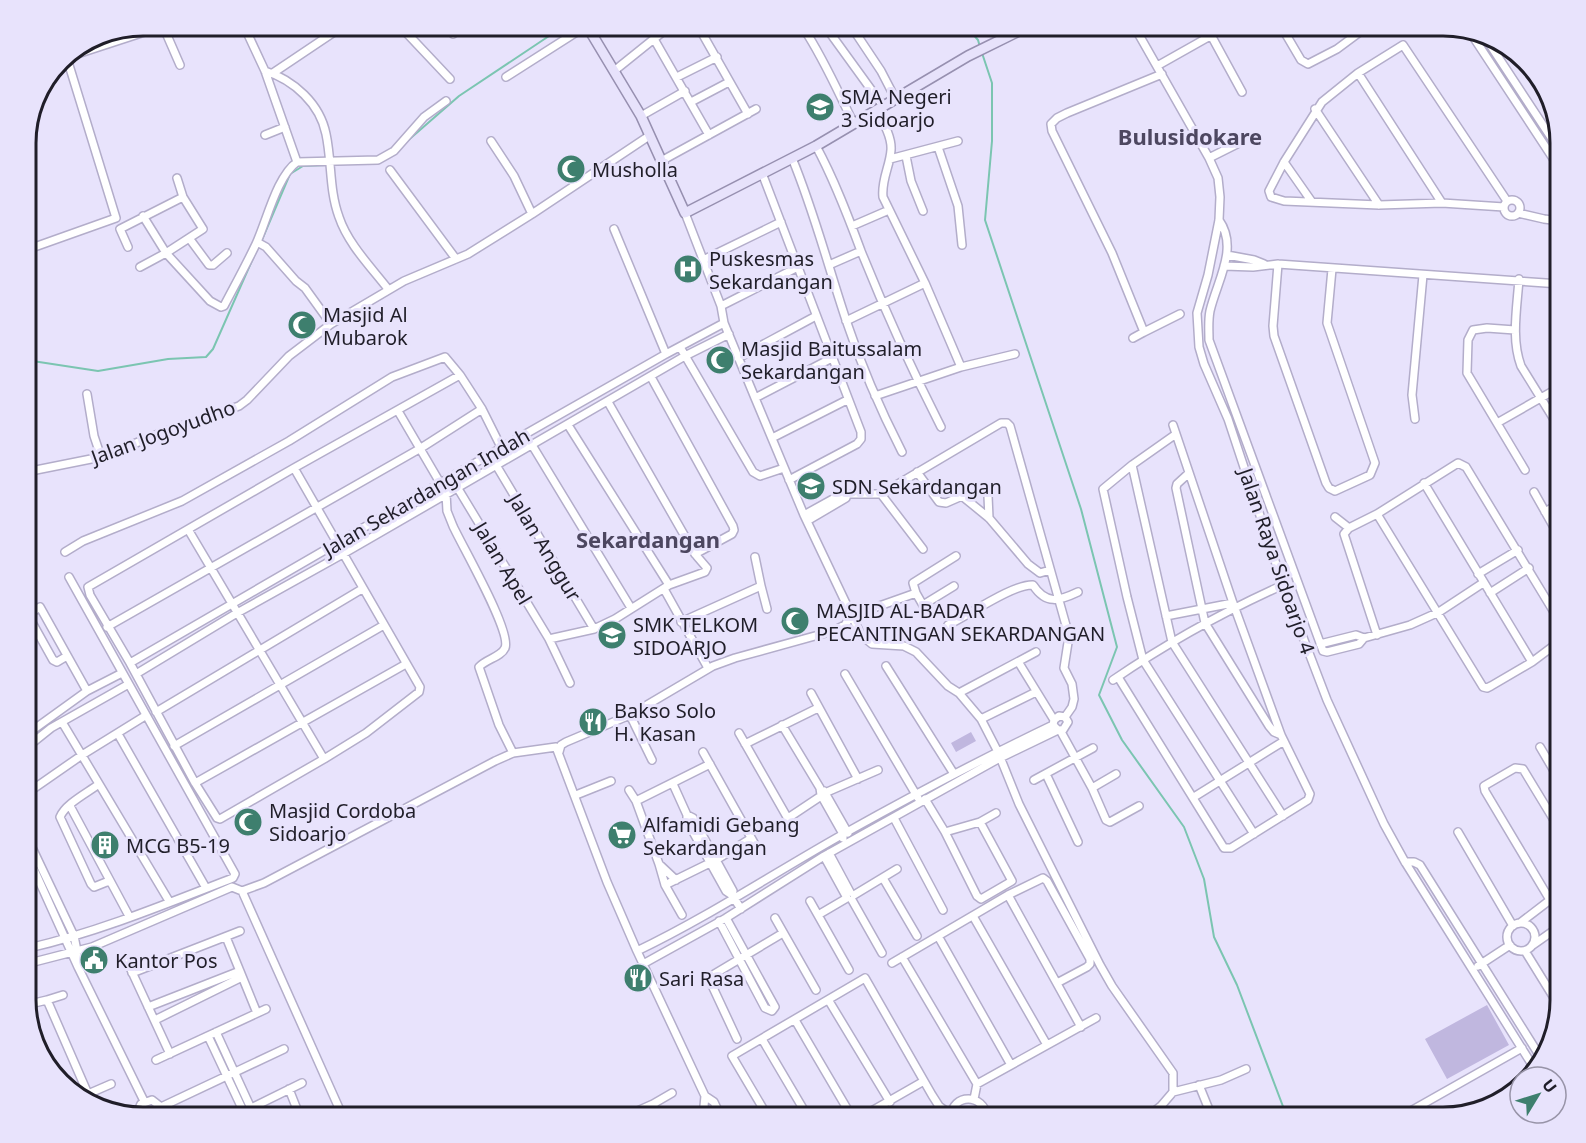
<svg xmlns="http://www.w3.org/2000/svg" width="1586" height="1143" viewBox="0 0 1586 1143" font-family="'Noto Sans',sans-serif">
<style>
.green{fill:#c0b7df}
.lines{fill:none;stroke-linecap:round;stroke-linejoin:round}
.stream{stroke:#7bc5b1;stroke-width:2}
.minor-casing{stroke:#b3adca;stroke-width:10}
.major-casing{stroke:#9790b0;stroke-width:12}
.minor{stroke:#fff;stroke-width:7}
.major{stroke:#e7e2fb;stroke-width:9}
.labels{text-anchor:middle;dominant-baseline:central;stroke-width:6;stroke-linejoin:round;paint-order:stroke}
.poi-label{font-size:20px;fill:#201e29;stroke:#e8e3fc;text-anchor:start}
.street-label{font-size:20px;fill:#201e29;stroke:#e8e3fc}
.quarter-label{font-size:22px;font-weight:bold;fill:#4d4760;stroke:#e8e3fc}
.rim{fill:none;stroke:#201e29;stroke-width:3}
</style>
<rect width="100%" height="100%" fill="#e8e3fc"/>
<path class="green" d="M971,732L976,741L956,752L951,743Z
M1487,1005L1509,1045L1447,1079L1425,1039Z"/>
<g class="lines">
<path class="stream" d="M966,26L978,40L980,47
M982,53L992,83V141L985,220L1081,509L1117,647L1099,695L1122,740L1184,827L1204,879L1214,937L1237,985L1287,1117
M405,143L459,96L564,26
M261,242L290,174L303,166L325,165
M26,360L98,371L168,359L206,357L213,349L258,247"/>
<g class="minor-casing">
<path id="minor" d="M244,26L265,71L297,162
M400,26L450,79
M446,26L453,34L463,26
M698,26L748,114
M825,26L883,106
M851,26L881,71L895,98
M1134,26L1209,158L1218,178L1220,197L1219,220L1208,275L1197,313L1199,347L1204,364L1228,419L1283,585L1327,700L1384,824L1405,862L1536,1071
M1206,26L1242,92
M1281,26L1301,60L1308,64L1337,49L1368,26
M804,29C824,59 838,92 854,124
M1472,35L1560,169
M654,39L709,135
M1487,40L1560,151
M1157,66L1212,35
M55,68L69,65
M265,71C294,80 320,104 326,134C332,162 329,190 339,217C348,244 371,267 388,289
M614,71L670,26
M273,73L343,26
M1358,73L1442,203
M506,77L586,26
M677,77L717,57
M691,102L729,82
M1315,109L1379,205
M876,110C883,121 892,137 891,150C890,166 881,180 883,197L925,283L961,367
M641,116L685,91
M265,135L285,127
M491,141L514,176L532,214
M816,146C834,179 848,216 861,251C885,311 912,370 941,427
M938,147L958,206L962,245
M906,156L911,181L923,211
M792,158C814,211 828,266 846,320C861,365 880,409 902,452
M1209,158L1237,144
M890,159L958,141
M663,160L756,109
M1284,162L1312,202
M390,170L456,259
M762,173L861,432V439L857,444L789,480
M177,178L183,197
M1504 208a8 8 0 1 1 16 0a8 8 0 1 1-16 0Z
M1504,207L1442,203L1379,205L1284,201L1271,197L1269,191L1284,162L1322,102L1358,73L1403,45L1507,201
M685,213L721,306L724,323L755,398L804,515L861,635L872,644L904,646L916,652L948,686L959,693L981,719L998,752L1019,804L1100,965L1112,986L1173,1073V1092L1161,1106L1147,1117
M1518,213L1544,219L1560,221
M1219,220C1239,248 1217,281 1210,311C1208,321 1209,330 1209,340L1323,651L1327,652L1359,644L1364,638L1410,625L1439,612L1483,583
M852,226L889,210
M614,229L666,354
M189,238L209,265H213L227,253
M257,242L266,247L296,281L305,288L331,324
M128,247L120,229L183,197L203,229L166,253L210,301L221,307L224,306C235,285 246,265 256,244C267,220 277,176 297,162L378,160L394,151L424,117L446,101
M26,250L116,218L69,65L68,57L163,26L180,65
M1227,255L1254,260L1264,264
M703,260L781,222
M1278,264L1273,326L1274,336L1326,483L1329,488L1335,491L1370,475L1375,463L1327,323L1332,269
M829,265L861,251
M1224,266L1253,267L1278,264L1560,284
M140,267L166,253L143,216
M1519,279C1517,308 1511,339 1521,366L1560,429
M721,306L798,267
M846,321L925,283
M1515,330L1487,328L1473,330L1468,340L1467,373L1525,470
M1144,332L1180,314
M1133,338L1144,332L1112,253L1052,131L1051,124L1057,118L1067,113L1162,74
M680,347L753,472L760,476L784,468
M738,358L816,316
M651,377L733,526L734,530L732,534L695,554
M87,394L94,436L101,457
M875,396L961,367L1015,354
M755,398L832,358
M398,411L446,493L447,511L453,526C462,546 512,632 505,648C501,657 486,659 479,667L499,725L513,753
M1415,419L1412,395L1423,275
M1497,423L1560,387
M568,425L669,585
M1176,434L1132,465L1172,642L1283,816
M772,438L847,400
M532,445L631,608
M496,465L594,629
M1132,465L1103,489L1127,597L1143,660L1254,834
M26,472L101,457L161,433L239,406L247,400L289,356L331,324L404,281L468,254L532,214L649,136
M917,472L939,502L946,503L962,496L989,518L1028,564L1040,573L1050,570
M1189,473L1177,484L1176,488L1205,623L1269,726L1274,732L1281,735
M1424,483L1532,662
M457,487L549,639L570,683
M1534,492L1560,538
M881,494L923,549
M962,496L978,486L985,487L988,496L989,518
M1545,512L1560,503
M1377,514L1483,687L1487,688L1491,686L1532,662L1560,641
M804,515L842,494H881L1001,423H1007L1010,426L1069,636L1064,668L1072,684L1074,699L1072,707L1065,717
M1335,517L1349,528
M807,521L846,498L847,494
M189,531L324,759L366,733L419,692L420,687L294,468
M65,552L83,541L182,501L289,441L392,377L445,357L460,375
M755,557L761,586
M1478,574L1518,550
M664,589L708,668
M916,593L928,614
M1490,593L1529,568
M923,605L954,586
M1166,616L1233,603
M681,622L761,586L767,609
M948,625C969,615 1013,584 1033,585C1046,605 1059,601 1078,592
M107,627L421,448L482,409
M1377,635L1344,534L1349,528L1377,514L1458,463L1466,467L1560,622
M549,639L594,629L615,619L669,585L705,572L707,568L695,554L608,402
M1320,644L1356,635L1364,638
M67,656L57,662L53,660L29,617V614L40,607L87,691
M130,663L501,448L666,354L724,323
M1019,663L1054,720
M406,664L195,783L130,663L90,595L88,587L294,468L460,375L482,409L507,459
M886,666L954,774
M136,674L237,613L343,554L685,356L729,334
M845,674L918,798
M1118,677L1224,848H1231L1308,800L1310,794L1281,735L1233,603L1173,425
M1113,680C1167,643 1223,612 1283,585
M811,693L858,779
M959,693L1036,652
M156,712L362,589
M630,715L652,760
M981,719L1036,692
M62,722L169,901
M782,725L820,788L821,795L843,834V838
M1060,730L1092,788L1106,820L1110,822L1139,806
M739,733L795,831
M118,734L206,888
M26,735L87,691L122,673
M745,744L818,708
M174,746L384,625
M1540,747L1560,781
M26,748L51,728L127,685
M559,752L561,745L566,742L630,715L713,666L735,658L833,631L845,625L851,616L916,593L913,583L956,556
M703,752L758,850
M1046,774L1078,842
M1034,780L1093,748
M195,783L217,818L220,819L324,759
M99,784C87,793 65,804 60,817L91,884L94,887L109,881
M673,784L687,815V821L726,891L732,895L741,909
M1092,788L1116,774
M629,790L636,801L659,864L665,885L682,915
M824,791L848,833
M26,794L82,755L145,716
M576,795L611,781
M1194,797L1284,741
M925,799L945,832L977,896L981,899L1012,881L980,822
M636,801L710,764
M70,806L129,916
M687,815L693,818L733,891L732,895
M788,818L827,792L878,770
M894,818L943,910
M945,832L980,822L996,813
M1458,832L1513,926
M26,852L78,967L77,951L74,936L26,835
M829,853L850,892
M824,856L846,896
M1405,862H1414L1420,865L1541,1058
M659,864L676,880
M883,878L917,936
M665,885L716,860L750,839
M242,891L264,883L495,761L513,753L556,747L607,882L637,951L705,1096L704,1106L710,1117
M854,895L897,869
M1008,895L1081,1027
M852,900L882,953
M1550,900L1485,791L1484,786L1515,768L1523,769L1560,830
M810,901L849,970
M818,915L847,898
M973,916L1047,1045
M775,918L816,990
M719,921L765,1008L772,1011L775,1007L726,918
M1520,923L1550,900L1560,896
M1507 937a14 14 0 1 1 28 0a14 14 0 1 1-28 0Z
M938,936L1011,1065
M226,937L257,1013
M1533,945L1560,926
M26,946L29,948C98,932 166,904 233,878L235,874L69,577
M637,951C710,916 777,871 847,832C915,794 984,758 1053,725L1054,720L1059,716L1065,717L1068,722L1063,730H1058L1053,725
M1525,951L1559,1006
M902,957L977,1084L974,1099
M126,959L170,1054
M892,963L1008,895L1043,878L1047,881L1090,959V964L1087,967L1057,983
M26,964L92,947L232,887L242,891L343,1117
M643,964L726,918L824,856L1000,758L1058,730
M1478,966L1510,945
M78,967L144,1101
M132,973L240,931
M47,1000L63,995
M829,1001L890,1102
M26,1005L47,1000L88,1094
M148,1007L240,971
M155,1020L242,977
M795,1020L852,1117
M216,1032L255,1117
M208,1036L246,1117
M737,1039L709,979L711,976L783,933
M762,1039L808,1117
M156,1060L266,1009
M977,1084L1096,1018
M1199,1085L1212,1117
M289,1089L300,1117
M1173,1092L1221,1080L1246,1069
M705,1096L714,1102L721,1117
M81,1097L111,1084
M653,1104L659,1117
M161,1107L284,1049
M139,1116L138,1111L141,1104L152,1100L161,1107V1117
M233,1117L302,1083
M624,1117L653,1104L672,1093
M768,1117L732,1056L865,978L932,1095L939,1106L950,1114
M861,1117L924,1081
M951,1117C952,1093 984,1093 987,1117
M1400,1117L1522,1048"/>
</g>
<g class="major-casing">
<path id="major" d="M587,26L641,116L685,213L816,146L968,56L1029,26"/>
</g>
<use href="#minor" class="minor"/>
<use href="#major" class="major"/>
</g>
<defs>
<g id="school-disc" transform="scale(1.5)"><circle r="9.5" fill="#3e7f6e" stroke="#e8e3fc"/><path d="M0-5L7-2L0 1L-7-2ZM-4 1L0 2.5L4 1V4Q0 6-4 4Z" fill="#fff"/></g>
<g id="mosque-disc" transform="scale(1.5)"><circle r="9.5" fill="#3e7f6e" stroke="#e8e3fc"/><path d="M3.5-4.9A6 6 0 1 0 3.5 4.9A5 5 0 1 1 3.5-4.9Z" fill="#fff"/></g>
<g id="hospital-disc" transform="scale(1.5)"><circle r="9.5" fill="#3e7f6e" stroke="#e8e3fc"/><path d="M-5-5h3v3.5h4V-5h3V5h-3V1.5h-4V5h-3Z" fill="#fff"/></g>
<g id="restaurant-disc" transform="scale(1.5)"><circle r="9.5" fill="#3e7f6e" stroke="#e8e3fc"/><path d="M-5-6h1v4h1v-4h1v4h1v-4h1v5L-1.5 .5V6h-2V.5L-5-1ZM5-6V6H3V1.5H1.5Q1.5-4 5-6Z" fill="#fff"/></g>
<g id="supermarket-disc" transform="scale(1.5)"><circle r="9.5" fill="#3e7f6e" stroke="#e8e3fc"/><path d="M-6-5.5h2.5l.6 2H6L4.5 2H-2.5L-4.4-4H-6ZM-1.5 3.2a1.3 1.3 0 1 0 .1 0ZM3 3.2a1.3 1.3 0 1 0 .1 0Z" fill="#fff"/></g>
<g id="building-disc" transform="scale(1.5)"><circle r="9.5" fill="#3e7f6e" stroke="#e8e3fc"/><path d="M-4-6H4V6H1V3H-1V6H-4ZM-2.5-4.3h1.7v1.8h-1.7ZM.8-4.3h1.7v1.8H.8ZM-2.5-1h1.7V.8h-1.7ZM.8-1h1.7V.8H.8Z" fill="#fff"/></g>
<g id="civic-disc" transform="scale(1.5)"><circle r="9.5" fill="#3e7f6e" stroke="#e8e3fc"/><path d="M-.6-6.5H3V-4.5H.6V-3L4-1V1h2V6H-6V1h2V-1L-.6-3ZM-1.2 2.5V6h2.4V2.5Z" fill="#fff"/></g>
</defs>
<g fill-rule="evenodd">
<use href="#school-disc" x="820" y="107"/>
<use href="#mosque-disc" x="571" y="169"/>
<use href="#hospital-disc" x="688" y="269"/>
<use href="#mosque-disc" x="302" y="325"/>
<use href="#mosque-disc" x="720" y="360"/>
<use href="#school-disc" x="811" y="486"/>
<use href="#mosque-disc" x="795" y="621"/>
<use href="#school-disc" x="612" y="635"/>
<use href="#restaurant-disc" x="593" y="722"/>
<use href="#mosque-disc" x="248" y="822"/>
<use href="#supermarket-disc" x="622" y="835"/>
<use href="#building-disc" x="105" y="845"/>
<use href="#civic-disc" x="94" y="960"/>
<use href="#restaurant-disc" x="638" y="978"/>
</g>
<g class="labels">
<g class="poi-label">
<text x="841" y="96">SMA Negeri<tspan x="841" dy="23">3 Sidoarjo</tspan></text>
<text x="592" y="169">Musholla</text>
<text x="709" y="258">Puskesmas<tspan x="709" dy="23">Sekardangan</tspan></text>
<text x="323" y="314">Masjid Al<tspan x="323" dy="23">Mubarok</tspan></text>
<text x="741" y="348">Masjid Baitussalam<tspan x="741" dy="23">Sekardangan</tspan></text>
<text x="832" y="486">SDN Sekardangan</text>
<text x="816" y="610">MASJID AL-BADAR<tspan x="816" dy="23">PECANTINGAN SEKARDANGAN</tspan></text>
<text x="633" y="624">SMK TELKOM<tspan x="633" dy="23">SIDOARJO</tspan></text>
<text x="614" y="710">Bakso Solo<tspan x="614" dy="23">H. Kasan</tspan></text>
<text x="269" y="810">Masjid Cordoba<tspan x="269" dy="23">Sidoarjo</tspan></text>
<text x="643" y="824">Alfamidi Gebang<tspan x="643" dy="23">Sekardangan</tspan></text>
<text x="126" y="845">MCG B5-19</text>
<text x="115" y="960">Kantor Pos</text>
<text x="659" y="978">Sari Rasa</text>
</g>
<g class="street-label">
<text transform="translate(163 432) rotate(-20)">Jalan Jogoyudho</text>
<text transform="translate(426 492) rotate(-30)">Jalan Sekardangan Indah</text>
<text transform="translate(545 547) rotate(59)">Jalan Anggur</text>
<text transform="translate(1277 561) rotate(71)">Jalan Raya Sidoarjo 4</text>
<text transform="translate(503 563) rotate(59)">Jalan Apel</text>
</g>
<g class="quarter-label">
<text x="1190" y="136">Bulusidokare</text>
<text x="648" y="539">Sekardangan</text>
</g>
</g>
<path d="M0 0H1586V1143H0ZM143 36H1443A107 107 0 0 1 1550 143V1000A107 107 0 0 1 1443 1107H143A107 107 0 0 1 36 1000V143A107 107 0 0 1 143 36Z" fill="#e8e3fc" fill-rule="evenodd"/>
<path class="rim" d="M143 36H1443A107 107 0 0 1 1550 143V1000A107 107 0 0 1 1443 1107H143A107 107 0 0 1 36 1000V143A107 107 0 0 1 143 36Z"/>
<g transform="translate(1538 1095) rotate(52)"><circle r="28" fill="#e8e3fc" stroke="#9894a8" stroke-width="1.5"/>
<path d="M0-4.5L10 22L0 15L-10 22Z" fill="#3e7f6e"/>
<text y="-9" font-size="16" font-weight="bold" text-anchor="middle" fill="#201e29">U</text>
</g>
</svg>
